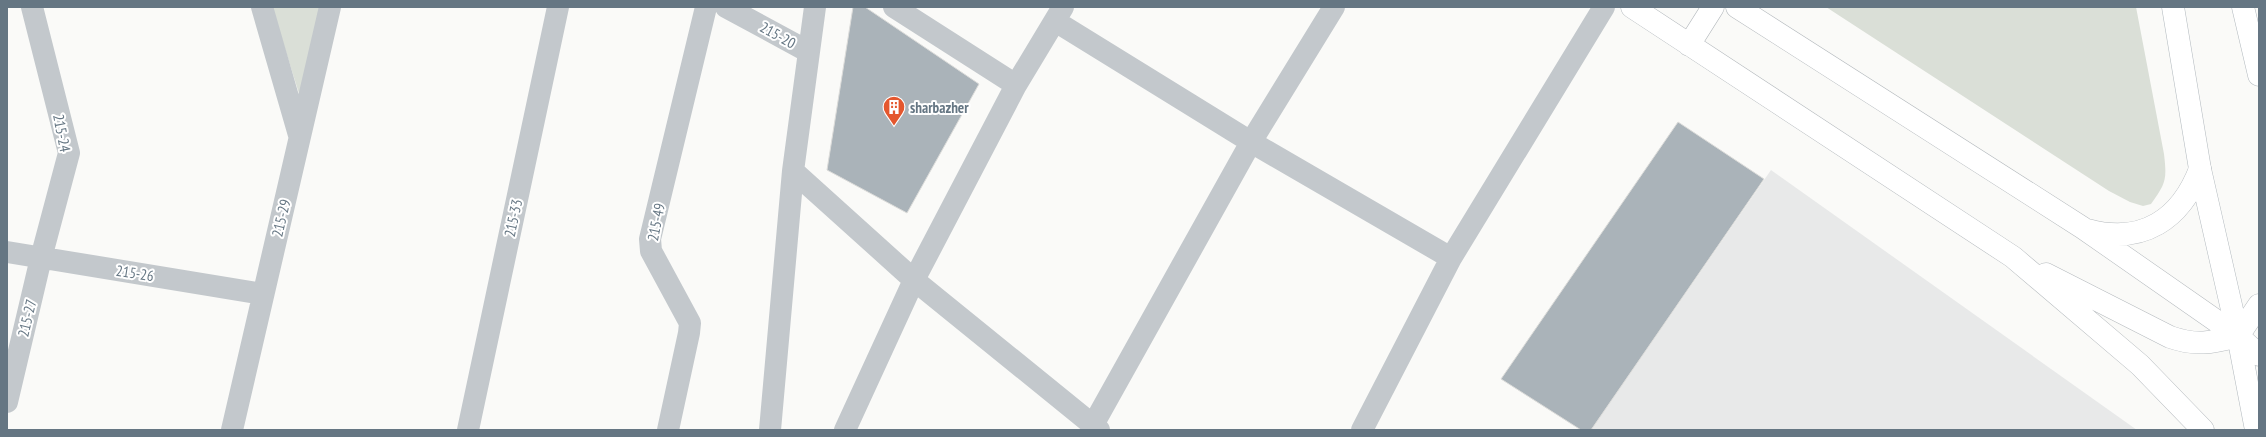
<svg xmlns="http://www.w3.org/2000/svg" width="2266" height="437" viewBox="0 0 2266 437" font-family="'PT Sans Narrow',sans-serif">
<style>
.built{fill:#e8e9e9}
.green{fill:#dadfd7}
.building{fill:#aab3b9;stroke:#dcdcda}
.lines{fill:none;stroke-linecap:round;stroke-linejoin:round}
.secondary-casing{stroke:#b3babf;stroke-width:23}
.primary-casing{stroke:#b5babe;stroke-width:23}
.minor{stroke:#c3c8cc;stroke-width:22}
.secondary{stroke:#fff;stroke-width:22}
.primary{stroke:#fff;stroke-width:22}
.labels{text-anchor:middle;dominant-baseline:central;stroke-width:4;stroke-linejoin:round;paint-order:stroke}
.street-label{font-size:15px;fill:#657683;stroke:#fff}
.poi-label{font-size:15px;font-weight:bold;fill:#657683;stroke:#fff;text-anchor:start}
</style>
<rect width="100%" height="100%" fill="#fafaf8"/>
<path class="built" d="M1771,170L2137,430H1591Z"/>
<path class="green" d="M272,7H322L301,100Z
M1826,7H2136L2164,154C2167,180 2166,183 2151,204L2143,206L2130,202L2109,191Z"/>
<path class="building" d="M853,7H865L979,84L907,213L827,170Z
M1678,122L1764,179L1591,430H1581L1501,379Z"/>
<g class="lines">
<g class="secondary-casing">
<path id="secondary" d="M2173,7L2200,169L2238,336L2256,430
M2243,7L2259,75"/>
</g>
<g class="primary-casing">
<path id="primary" d="M1632,7L2013,257L2140,365L2203,430
M1737,7L2083,228L2238,336L2259,355
M1689,45L1713,7
M2088,230C2143,245 2181,219 2200,169
M2046,274L2170,337C2196,346 2211,343 2238,336L2259,305"/>
</g>
<path class="minor" d="M262,7L299,135
M726,7L809,52
M894,7L1016,85
M1055,21L1251,142L1451,258
M793,171L914,280L1099,430
M7,252L263,294
M7,402L41,258L69,153L32,7
M1093,425L1251,142L1334,7
M232,430L330,7
M468,430L558,7
M668,430L689,333L690,323L651,251L650,239L706,7
M770,430L793,171L815,7
M845,430L914,280L1016,85L1063,7
M1362,430L1451,258L1604,7"/>
<use href="#secondary" class="secondary"/>
<use href="#primary" class="primary"/>
</g>
<defs>
<g id="building-pin" transform="scale(1.15)"><path d="M0 17L-7.5 6A9.5 9.5 0 1 1 7.5 6Z" fill="#e4572e" stroke="#fff"/><path d="M-4-6H4V6H1V3H-1V6H-4ZM-2.5-4.3h1.7v1.8h-1.7ZM.8-4.3h1.7v1.8H.8ZM-2.5-1h1.7V.8h-1.7ZM.8-1h1.7V.8H.8Z" fill="#fff"/></g>
</defs>
<g fill-rule="evenodd">
<use href="#building-pin" x="894" y="107"/>
</g>
<g class="labels">
<g class="street-label">
<text transform="translate(778 35) rotate(29)">215-20</text>
<text transform="translate(62 133) rotate(79)">215-24</text>
<text transform="translate(281 218) rotate(-77)">215-29</text>
<text transform="translate(513 218) rotate(-78)">215-33</text>
<text transform="translate(656 222) rotate(-79)">215-49</text>
<text transform="translate(135 273) rotate(9)">215-26</text>
<text transform="translate(27 318) rotate(-77)">215-27</text>
</g>
<g class="poi-label">
<text x="910" y="107">sharbazher</text>
</g>
</g>
<rect width="2266" height="437" fill="none" stroke="#657683" stroke-width="16"/>
</svg>
